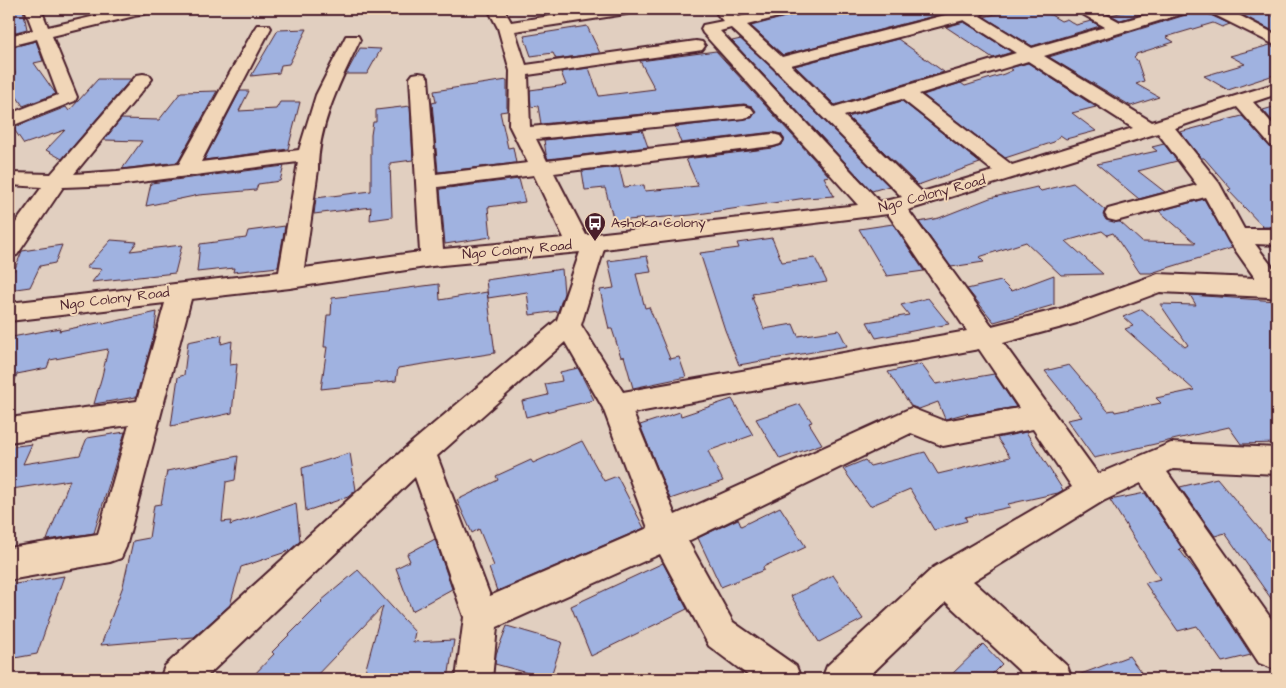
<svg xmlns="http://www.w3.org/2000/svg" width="1286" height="688" viewBox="0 0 1286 688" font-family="'Architects Daughter',sans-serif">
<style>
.building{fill:#a0b2e0;stroke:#4a1f2b}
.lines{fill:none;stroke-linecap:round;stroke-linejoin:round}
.minor-casing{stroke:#4a1f2b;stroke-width:4}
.minor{fill:#f1d6b8;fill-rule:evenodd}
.labels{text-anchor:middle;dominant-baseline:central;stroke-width:4;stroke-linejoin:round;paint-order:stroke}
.street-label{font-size:14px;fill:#4a1f2b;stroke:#f1d6b8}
.poi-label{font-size:14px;fill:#4a1f2b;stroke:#f1d6b8;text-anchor:start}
</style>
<rect width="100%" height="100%" fill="#e1cfc0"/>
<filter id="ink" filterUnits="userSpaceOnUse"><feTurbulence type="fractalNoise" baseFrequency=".02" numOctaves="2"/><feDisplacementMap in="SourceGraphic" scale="10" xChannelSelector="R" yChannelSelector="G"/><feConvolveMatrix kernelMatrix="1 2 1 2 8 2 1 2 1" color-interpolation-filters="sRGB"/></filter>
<g filter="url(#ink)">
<path class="building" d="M9,9H23L27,29L9,34Z
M801,9H947L949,12L783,55L751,26L797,14Z
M1014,9H1041L1061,21L1067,19L1076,25L1091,21L1100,26L1032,46L984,17Z
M1136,9H1160L1120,20L1111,15Z
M1192,9H1205L1208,14L1230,24L1222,27L1213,23L1166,37L1174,42L1136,54V56L1134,58L1137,60L1144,81L1136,84L1159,97L1131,106L1049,57L1189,14Z
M1231,9H1267L1268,12L1277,20V33Z
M964,22L1012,52L993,58L946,27Z
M587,26L600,53L556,59L553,53L531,56L524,36Z
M307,29L289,64L281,65L279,73L251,76L278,30Z
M741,39L772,68L889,186L872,191L732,41Z
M898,39L944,72L835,105L795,66Z
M36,41L43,61L34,63L56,94L23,106L9,85V74L15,73L9,57V48Z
M1270,45L1277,48V74L1228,90L1204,76L1245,64L1230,56Z
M360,48L381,49L367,74H346Z
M716,51L829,176L824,177L834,196L806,198L692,215L614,221L605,188L585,190L582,171L619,167L624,187L644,185L645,191L698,186L686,159L773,148L782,145L784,139L781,134L773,132L681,143L675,127L752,118L756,111L752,106L744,104L541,124L538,106L531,107L530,90L566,85L561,72L589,68L599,96L655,89L640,61Z
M1028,63L1096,107L1072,113L1096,131L1066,139L1060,135L1054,142L1005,158L923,95L961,83L965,86L1004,74L1013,70L1010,68Z
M98,79H131L62,159L46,150L65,130L24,144L13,128L66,107L69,111Z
M507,80V111L500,112L508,148L513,147L516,163L438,172L432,103L436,102L434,91Z
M217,91L178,162L122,169L142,141L104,140L121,119L159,120L181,92Z
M240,91H249L239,111L276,109L280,102H300L288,149L204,160Z
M902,101L980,163L918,185L848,117Z
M410,106L413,160L390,163L392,217L370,220L371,207L314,214L316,198L371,191V135L373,122H376V110Z
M1277,106V126L1263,110Z
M1242,116L1269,146L1277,149V227H1263L1228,190L1231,189L1204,158H1201L1180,132Z
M642,130L648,147L548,159L546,154L544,140Z
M1164,144L1177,161L1138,171L1165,192L1139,199L1097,164L1157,151L1152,147Z
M284,166L280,181L258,184L256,190L199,195L146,206L151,183Z
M519,179L525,202L488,207L491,237L445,244L440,189Z
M1073,183L1105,210L1103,215L1106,220L1120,222L1142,242L1196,243L1159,211L1204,199L1232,248L1151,273H1140L1113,233L1107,235L1102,231L1066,241L1103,274L1061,275L1026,242L979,257L984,262L951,267L919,222L939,218L990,198L1037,187L1041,191Z
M893,224L924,271L887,276L859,229Z
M285,226L278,267L233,272L234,268L197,272L200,244L246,238L248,231Z
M772,238L782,262L815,258L827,282L752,294L754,297H752L764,329L793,324L798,336L839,330L847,346L739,365L725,330L700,253L739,248L737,243Z
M111,240L137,242L130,251L182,245L175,273L92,282L102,269L86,268Z
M62,245L55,263L40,266L30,287L9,290V272L14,271L22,251Z
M647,256L651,272L636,274L645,308L649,307L670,359L679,357L686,377L633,388L624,356L621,357L612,329H609L600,290L614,288L608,261Z
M562,269L564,293L558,311L530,315L527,292L488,298L486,280Z
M1054,275V305L994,322L967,289L1001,281L1011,291Z
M439,284L440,300L487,292L495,353L398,368L396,381L321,389L327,347H324L327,315H331L332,298Z
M1190,295L1277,301V443L1241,444L1229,427L1094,458L1067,420L1082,417L1045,371L1069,365L1108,411L1114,410L1115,412L1161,403L1156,398L1194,390L1125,329L1133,326L1123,317L1142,309L1185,347L1188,345L1160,304L1196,305Z
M928,298L949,324L876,338L867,322L909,315L901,305Z
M157,312L154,335L136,397L94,404L102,376L108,349L50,360L47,368L17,374L11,390H9V346L12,337L60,328L59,331L103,322V324Z
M222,335L221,344L232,341L230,365L237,364L232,413L171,426L178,377L184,375L188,342Z
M921,364L936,384L994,374L1016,407L969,415L967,413L945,419L938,402L919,409L911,406L888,372Z
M578,368L594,400L526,417L522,401L548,395L545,384L562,381L560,372Z
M732,399L753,435L708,451L723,481L670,499L640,425L680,412L681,416Z
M800,404L812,422L809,423L822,444L780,459L756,419Z
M125,432L94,533L47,540L70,480L12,489L9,495V447L32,444L23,464L80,455L87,438Z
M1026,432L1063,490L1058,493L1008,504L1010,507L965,517L967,521L934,530L910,489L870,506L843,469L865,460L870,466L925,452L938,474L1010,457L997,438Z
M582,441L604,481L617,476L644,528L497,591L489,568L494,566L479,529L472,533L457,500L498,480L496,476L531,460L533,463Z
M350,453L356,490L348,497L306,511L302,468Z
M238,456L235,480L226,482L222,522L231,521L230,525L296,503L300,541L289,551L241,567L230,605L194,637L101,645L123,586L133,541L149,538L154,505L161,504L167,471Z
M1217,478L1277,550V607L1225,533L1215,536L1180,487Z
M1145,493L1182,548L1179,549L1202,579L1251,655L1222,662L1197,626L1178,631L1145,583L1160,579L1110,500Z
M780,507L806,547L763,567L764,570L721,587L698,538L738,519L741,526Z
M435,539L452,589L412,611L396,568L410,561L407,554Z
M663,563L687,609L591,656L571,606Z
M358,570L415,632L413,642L454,640L448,679H363L383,606L313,679H250L274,654L272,652L322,602L321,601Z
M833,575L863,619L819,642L791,596Z
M64,576L37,654L9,659V585Z
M507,626L562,642L550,679L495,664L496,654Z
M983,644L1002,664L987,679H947Z
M1129,656L1146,679H1074L1073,677Z"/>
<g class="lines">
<g class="minor-casing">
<path id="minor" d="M25,9H41L48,27L126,9H153L151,12L52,36L77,97L75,101L9,127V114L58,95L37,39L9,46V36L33,30Z
M488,9H504L511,22L597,9H634L632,12L626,14L515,31L526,65L696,41L702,42L705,46L702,50L696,51L528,75L530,127L744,106L751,108L754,112L751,116L744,118L536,139L547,161L773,134L780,136L783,140L780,144L773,146L554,173L586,235L858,205L703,33L701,29L703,25L723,21L717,14L719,11H731L738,17L772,9H799L797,12L747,25L782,57L953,13L949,9H983L985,12L980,16L1032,48L1105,27L1079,12L1077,9H1096L1120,22L1166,9H1190L1188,12L1044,56L1152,122L1277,83V94L1253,102L1277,129V147L1270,145L1237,107L1175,128L1219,183L1244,229H1277V245L1255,244L1277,273V299L1269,297L1160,292L1077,323L1003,343L1098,474L1171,443L1277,448V474L1173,469L1167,472L1277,627V666L1272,668L1259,663L1141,483L1103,501L973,581L1067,666L1072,679H1028L946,602L866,679H822L827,666L934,567L1072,487L1033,429L943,446L911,433L688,541L733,622L796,666L801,679H753L709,646L660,554L497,627L492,679H456L464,617L415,477L204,679H160L165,666L411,443L557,320L580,252L432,266L290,288L191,299L126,547L121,558L110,562L9,580V548L98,534L129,425L9,442V418L137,401L165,303L9,321V303L279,272L298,162L117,185L63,187L17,255L9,257V232L42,187L9,185V173L51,174L137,75L143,74L149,75L152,79L74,174L117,171L179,164L255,28L257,25H269L271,28L201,162L299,150L316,95L344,40L346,36H358L360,40C341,80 318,124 318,170L304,268L420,252L410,78L413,74L419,73L425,74L428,78L436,174L528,163L509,125L510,71L498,28ZM964,20L1016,53L834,107L791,65ZM731,28L773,67L902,197L880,202L720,31ZM1028,61L1133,128L1012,165L919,94ZM902,99L993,171L922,192L844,116ZM1158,133L1197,185L1108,209L1105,214L1108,219L1116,221L1205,197L1229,241L1255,278L1158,274L1063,308L992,326L908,210ZM534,175L564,238L443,249L438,187ZM888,214L967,331L623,392L581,325L604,249ZM565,342L603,408L648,528L490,596L437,456ZM979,349L1019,408L944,421L911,408L675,515L633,413Z
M1207,9H1227L1277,35V46L1209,12Z"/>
</g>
<use href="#minor" class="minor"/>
</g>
</g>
<defs>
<g id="bus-pin" transform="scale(1.125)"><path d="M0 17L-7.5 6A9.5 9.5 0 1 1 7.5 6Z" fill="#4a1f2b" stroke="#f1d6b8"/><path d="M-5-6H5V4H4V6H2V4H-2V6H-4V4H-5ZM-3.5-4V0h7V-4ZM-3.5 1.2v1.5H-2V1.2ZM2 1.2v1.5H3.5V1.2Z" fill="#fff"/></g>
</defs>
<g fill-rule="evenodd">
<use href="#bus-pin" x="595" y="223"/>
</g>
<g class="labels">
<g class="street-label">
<text transform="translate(932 194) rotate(-15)">Ngo Colony Road</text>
<text transform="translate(517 250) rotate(-5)">Ngo Colony Road</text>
<text transform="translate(115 299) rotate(-7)">Ngo Colony Road</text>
</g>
<g class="poi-label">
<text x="611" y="223">Ashoka Colony</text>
</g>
</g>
<rect width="1286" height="688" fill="none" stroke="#f1d6b8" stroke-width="30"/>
<rect x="15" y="15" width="1256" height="658" fill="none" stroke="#4a1f2b" stroke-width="2" filter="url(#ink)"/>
</svg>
